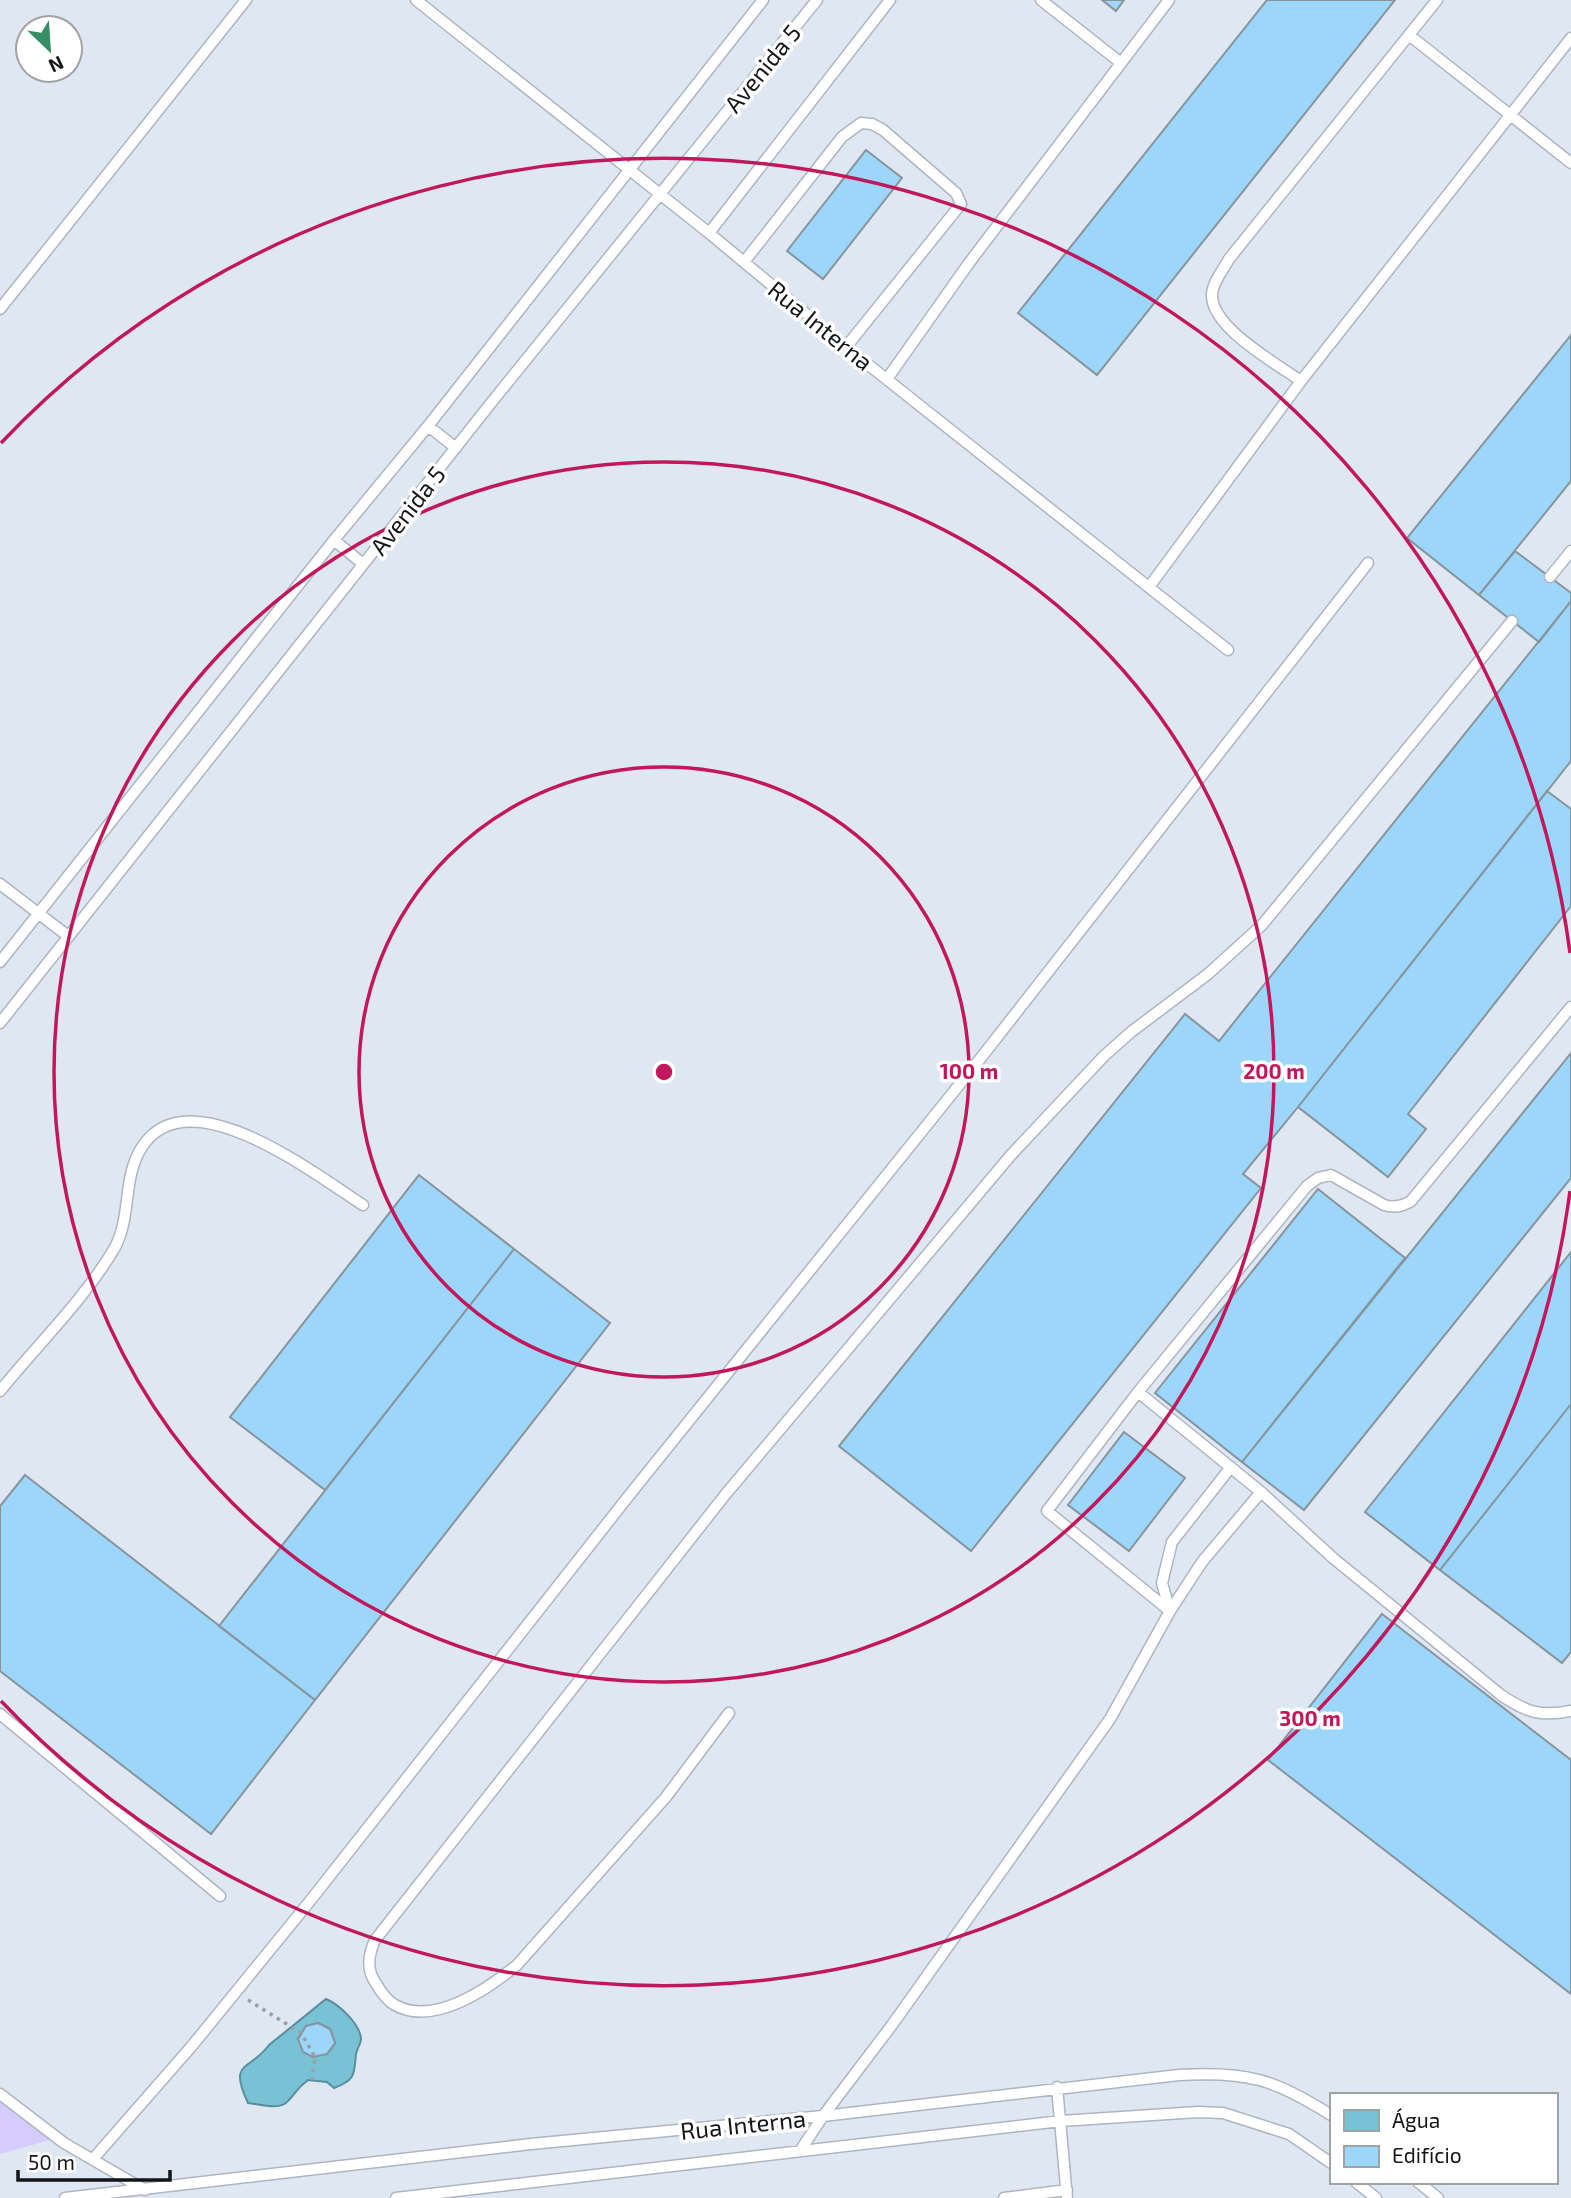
<svg xmlns="http://www.w3.org/2000/svg" width="1571" height="2198" viewBox="0 0 1571 2198" font-family="'Exo 2',sans-serif">
<style>
.green{fill:#d5cbfc}
.water{fill:#79c2d6;stroke:#5a8e9d;stroke-width:2;fill-rule:evenodd}
.building{fill:#9cd6fb;stroke:#88949b;stroke-width:2}
.lines{fill:none;stroke-linecap:round;stroke-linejoin:round}
.service-casing{stroke:#adb5c0;stroke-width:13}
.path{stroke:#999fa8;stroke-width:3.5;stroke-dasharray:3.5 5;stroke-linecap:butt}
.service{stroke:#fff;stroke-width:10}
.ring{fill:none;stroke:#c2185b;stroke-width:3.5}
.labels{text-anchor:middle;dominant-baseline:central;stroke-width:7;stroke-linejoin:round;paint-order:stroke}
.street-label{font-size:24px;fill:#131619;stroke:#fff}
.centre{fill:#c2185b;stroke:#fff;stroke-width:3.5}
.ring-label{font-size:21px;text-anchor:middle;font-weight:bold;fill:#c2185b;stroke:#fff;stroke-width:7;stroke-linejoin:round;paint-order:stroke}
</style>
<rect width="100%" height="100%" fill="#dfe7f2"/>
<path class="green" d="M0,2102L50,2140L0,2154Z"/>
<path class="water" d="M326,1999C338,2004 360,2023 361,2039C361,2043 357,2049 356,2054C354,2074 356,2080 334,2088L327,2082L308,2080C296,2089 297,2092 288,2101C280,2111 259,2104 248,2103C228,2060 249,2072 269,2045ZM318,2023L330,2029L335,2043L327,2054L298,2039L306,2026Z"/>
<path class="building" d="M1102,0H1124L1116,11Z
M1267,0H1395L1097,375L1018,313Z
M866,150L902,178L823,279L787,251Z
M1571,335V481L1479,595L1407,538Z
M1515,551L1571,593V601L1539,642L1479,595Z
M1571,601V761L1298,1107L1243,1174L1261,1188L971,1551L839,1446L1185,1014L1219,1041Z
M1547,791L1571,809V906L1408,1114L1426,1129L1388,1177L1298,1107Z
M1571,1053V1178L1304,1510L1242,1462Z
M419,1175L514,1249L325,1490L230,1417Z
M1318,1189L1405,1258L1242,1462L1155,1393Z
M514,1249L610,1323L315,1700L219,1626Z
M1571,1252V1404L1440,1570L1365,1512Z
M1571,1404V1652L1562,1663L1440,1570Z
M1124,1432L1185,1478L1129,1551L1068,1505Z
M25,1475L315,1700L211,1834L0,1671V1506Z
M1382,1614L1571,1760V1994L1268,1760Z
M318,2023L330,2029L335,2043L327,2054L313,2057L303,2052L298,2039L306,2026Z"/>
<g class="lines">
<g class="service-casing">
<path id="service" d="M416,0L709,233L846,347L1228,650
M1041,0L1121,63
M1409,35L1571,163
M709,233L890,0
M744,262L842,137L861,123L872,124L883,130L956,193L961,204L846,347
M0,309L246,0
M887,379L969,263L1169,0
M1301,381C1277,364 1210,327 1212,294C1213,282 1223,270 1229,259L1437,0
M428,426L456,448
M334,540L363,564
M1550,577L1571,551
M1149,587L1301,381L1571,38
M0,884L68,936
M0,962L334,540L428,426L763,0
M0,1023L491,403L817,0
M0,1391C38,1344 83,1301 114,1249C132,1218 122,1177 142,1147C188,1075 316,1175 363,1205
M1138,1392L1261,1492L1333,1558L1501,1695C1526,1712 1540,1717 1571,1711
M1170,1611L1047,1511L1138,1392L1307,1186L1318,1178L1331,1175L1384,1205C1394,1208 1402,1207 1411,1201L1571,1007
M1170,1611L1162,1583L1172,1542L1231,1467
M729,1713L666,1797L517,1965C489,1988 434,2027 395,2005C388,2001 381,1992 377,1985C366,1970 368,1956 375,1940L725,1495L1011,1155L1104,1056L1131,1032L1208,974L1262,925L1512,621
M0,1714L220,1896
M1057,2087L1067,2198
M0,2094L64,2143L145,2190
M800,2151L823,2116L892,2025L1110,1719L1170,1611L1202,1562L1261,1492
M93,2159L191,2047L310,1901L631,1493L980,1059L1368,563
M1356,2182L1376,2198
M1418,2182L1438,2198
M65,2198L531,2144L823,2116L1179,2075C1248,2071 1273,2079 1331,2115
M396,2198L1061,2121L1198,2112L1223,2113L1289,2134L1331,2163
M1004,2198L1067,2190"/>
</g>
<path class="path" d="M248,2000L301,2033L315,2057L312,2080"/>
<use href="#service" class="service"/>
</g>
<g class="ring">
<circle cx="664" cy="1072" r="305"/>
<circle cx="664" cy="1072" r="610"/>
<path d="M1570 1191A914 914 0 0 1 1 1701M1 443A914 914 0 0 1 1570 953"/>
</g>
<g class="labels">
<g class="street-label">
<text transform="translate(762 68) rotate(-51)">Avenida 5</text>
<text transform="translate(821 325) rotate(39)">Rua Interna</text>
<text transform="translate(407 510) rotate(-52)">Avenida 5</text>
<text transform="translate(743 2124) rotate(-6)">Rua Interna</text>
</g>
</g>
<circle cx="664" cy="1072" r="10" class="centre"/>
<g class="ring-label">
<text x="969" y="1079">100 m</text>
<text x="1274" y="1079">200 m</text>
<text x="1310" y="1726">300 m</text>
</g>
<rect x="1330" y="2093" width="228" height="91" fill="#ffffff" stroke="#a1a2a3" stroke-width="2"/>
<rect x="1344" y="2110" width="35" height="21" fill="#79c2d6" stroke="#a1a2a3" stroke-width="2"/>
<text x="1392" y="2128" font-size="21" fill="#131619">Água</text>
<rect x="1344" y="2146" width="35" height="21" fill="#9cd6fb" stroke="#a1a2a3" stroke-width="2"/>
<text x="1392" y="2163" font-size="21" fill="#131619">Edifício</text>
<g transform="translate(49 49) rotate(155)"><circle r="33" fill="#ffffff" stroke="#a1a2a3" stroke-width="2"/>
<path d="M0-5L12 26L0 18L-12 26Z" fill="#368e64"/>
<text y="-10" font-size="19" font-weight="bold" text-anchor="middle" fill="#131619">N</text>
</g>
<path d="M18 2170v10h152v-10" fill="none" stroke="#131619" stroke-width="3.5"/>
<text x="28" y="2170" font-size="21" fill="#131619" stroke="#ffffff" stroke-width="5" paint-order="stroke">50 m</text>
</svg>
